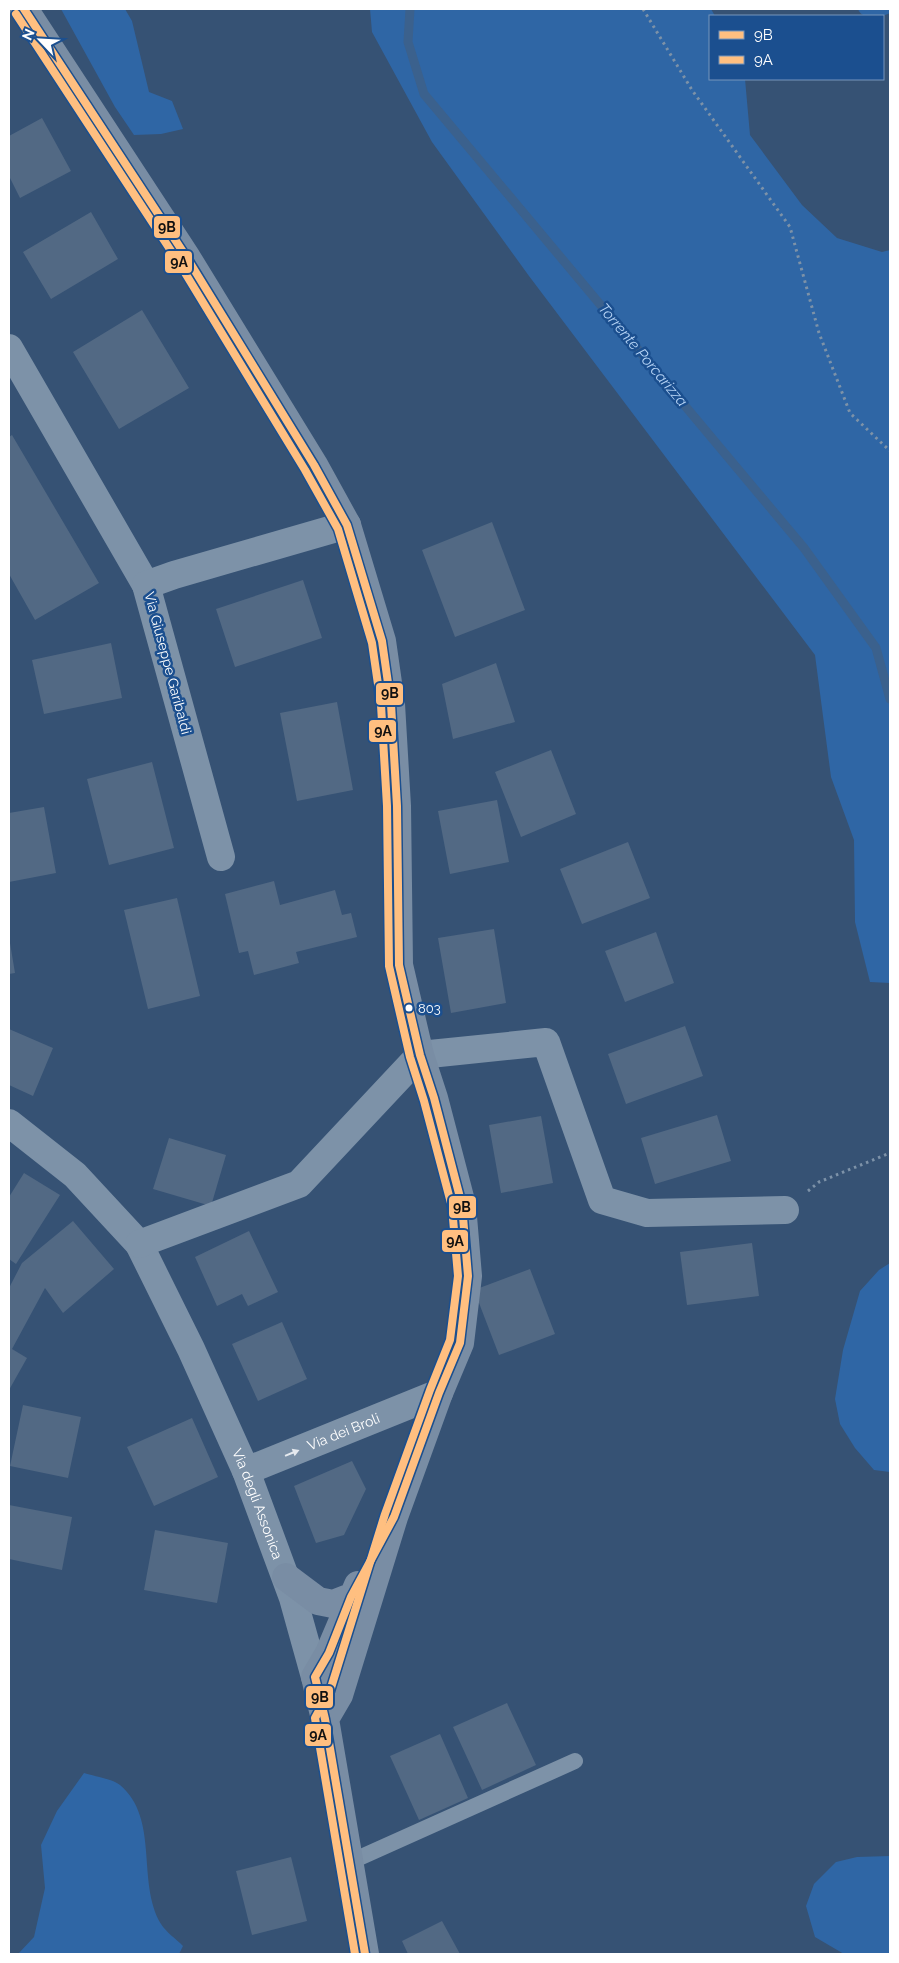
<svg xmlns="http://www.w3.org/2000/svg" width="899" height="1963" viewBox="0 0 899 1963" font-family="Raleway,sans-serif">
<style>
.green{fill:#2f66a5}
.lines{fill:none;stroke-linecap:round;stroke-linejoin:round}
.stream{stroke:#3b618d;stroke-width:9}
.building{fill:#526984}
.path{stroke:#7d92a8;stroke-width:3;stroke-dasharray:2.5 4;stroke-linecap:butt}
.lane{stroke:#7d92a8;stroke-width:16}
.street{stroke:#7d92a8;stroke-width:28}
.secondary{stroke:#798da4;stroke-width:28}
.bus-1-casing{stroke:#1b4f8f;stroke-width:11}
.bus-2-casing{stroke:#1b4f8f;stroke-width:11}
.bus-1{stroke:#ffbf80;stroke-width:8}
.bus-2{stroke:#ffbf80;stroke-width:8}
.oneway{fill:#e5e9ee}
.bus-dot{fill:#fff;stroke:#1b4f8f;stroke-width:2}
.labels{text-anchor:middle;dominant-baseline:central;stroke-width:5;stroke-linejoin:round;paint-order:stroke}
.bus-label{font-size:13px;fill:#fff;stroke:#1b4f8f;text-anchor:start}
.street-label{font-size:14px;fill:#fff;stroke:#1b4f8f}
.water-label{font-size:15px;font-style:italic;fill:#b5d3f5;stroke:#1b4f8f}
.line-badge{stroke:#1b4f8f;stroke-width:2}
.pale-badge-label{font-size:14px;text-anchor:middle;font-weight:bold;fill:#111}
</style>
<rect width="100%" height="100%" fill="#365274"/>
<path class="green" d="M61,9H125L132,21L149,92L172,101L183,129L161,134L134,135L115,107Z
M370,9H711L715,16H710V79H745L750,135L802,205L837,238L882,252L890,250V983L870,982L855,922L854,840L831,777L815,655L529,276L432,142L372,32Z
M858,9H890V13C882,17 862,21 858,9Z
M890,1263V1472L874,1470L855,1448L840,1424L835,1399L843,1350L860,1291L879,1270Z
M84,1773C93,1776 113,1779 120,1785C160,1819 136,1882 161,1924C166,1932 176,1939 183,1946L179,1954H18L34,1937L45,1888L41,1845L57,1811Z
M890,1856V1954H844L815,1937L806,1906L814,1884L836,1862L857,1857Z"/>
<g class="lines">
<path class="stream" d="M410,9L408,42L424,94L804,548L876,648L890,699"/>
</g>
<path class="building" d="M42,118L71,171L20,198L9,176V136Z
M91,212L118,259L51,299L23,252Z
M142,310L189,388L119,429L73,352Z
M12,435L99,583L35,620L9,574V437Z
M492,522L525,610L455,637L422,550Z
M303,580L322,638L235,667L216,609Z
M111,643L122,698L44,714L32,660Z
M496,663L515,722L453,739L442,684Z
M337,702L353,790L297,801L280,713Z
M551,750L576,814L521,837L495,772Z
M152,762L174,848L109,865L87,779Z
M497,800L509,862L450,874L438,811Z
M44,807L56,873L9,882V813Z
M628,842L650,898L582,924L560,869Z
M274,881L280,905L335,890L342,915L351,913L357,937L296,952L299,963L254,975L248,951L239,953L225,894Z
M177,898L200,996L148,1009L124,910Z
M494,929L506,1003L451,1013L438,938Z
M656,932L674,983L625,1002L605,951Z
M9,937L15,973L9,974Z
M685,1026L703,1076L626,1104L608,1054Z
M9,1029L53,1048L33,1096L9,1085Z
M717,1115L731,1161L655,1184L641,1138Z
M541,1116L553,1183L501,1193L489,1125Z
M169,1138L226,1155L211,1206L153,1189Z
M24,1173L60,1195L16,1264L9,1259V1197Z
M73,1221L114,1269L63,1313L45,1288L12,1349L27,1358L9,1390V1288L22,1263Z
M249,1231L278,1292L248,1306L242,1294L217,1306L195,1257Z
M752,1243L759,1296L687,1305L680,1252Z
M530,1269L555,1334L499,1355L474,1290Z
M282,1322L307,1379L258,1401L232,1344Z
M23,1405L81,1417L68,1478L10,1466Z
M192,1418L218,1477L154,1506L127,1447Z
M352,1461L366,1489L344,1535L316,1543L294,1486Z
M9,1505L72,1517L62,1570L9,1559Z
M155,1530L228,1543L217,1603L144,1590Z
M507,1703L536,1765L482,1790L453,1727Z
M440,1734L468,1798L419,1820L390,1756Z
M291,1857L307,1921L252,1935L236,1871Z
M442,1921L460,1954H408L402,1941Z"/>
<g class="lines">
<path class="path" d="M643,9L692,90L790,227L819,333L850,413L890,451
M808,1191L819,1182L890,1153"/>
<path class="lane" d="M350,1862L575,1761"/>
<g class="street">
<path d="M9,348L146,585"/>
<path d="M221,857L146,585L174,575L347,525"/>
<path id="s1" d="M9,1123L75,1175L139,1244L191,1349L246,1471L293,1598L315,1677"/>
<path d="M139,1244L299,1184L420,1055L546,1042L602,1200L647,1213L785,1210"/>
<path id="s2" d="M246,1471L439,1393"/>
</g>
<path class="secondary" d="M24,9L187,258L314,465L347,525L382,641L391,704L397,806L399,965L420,1055L434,1098L462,1205L468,1276L460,1343L439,1393L394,1517L339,1695L325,1719
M286,1577L318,1601L333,1604L351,1597
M358,1585L329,1653L315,1677L325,1719L365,1954"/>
<g class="bus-1-casing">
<path id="bus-1" d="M24,9L187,258L314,465L347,525L382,641L391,704L397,806L399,965L420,1055L434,1098L462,1205L468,1276L460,1343L439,1393L394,1517L351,1597L329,1653L315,1677L325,1719L365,1954"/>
</g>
<g class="bus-2-casing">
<path id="bus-2" d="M16,14L179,263L305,470L338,529L372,643L381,705L387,806L389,966L410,1057L424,1101L452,1207L458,1276L450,1340L430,1390L385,1514L330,1691L315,1718L355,1954"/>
</g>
<use href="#bus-1" class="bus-1"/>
<use href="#bus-2" class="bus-2"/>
</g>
<defs><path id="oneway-solid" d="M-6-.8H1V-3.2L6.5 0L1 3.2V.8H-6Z" transform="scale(1.25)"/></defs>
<use class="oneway" href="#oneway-solid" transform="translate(292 1453) rotate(-22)"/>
<circle class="bus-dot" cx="409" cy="1008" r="4.5"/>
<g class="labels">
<g class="bus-label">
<text x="418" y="1008">803</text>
</g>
<g class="street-label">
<text transform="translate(168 663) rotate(75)">Via Giuseppe Garibaldi</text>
<text stroke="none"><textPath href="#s2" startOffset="105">Via dei Broli</textPath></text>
<text stroke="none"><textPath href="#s1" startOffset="464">Via degli Assonica</textPath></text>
</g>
<g class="water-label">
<text transform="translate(643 355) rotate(50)">Torrente Porcarizza</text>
</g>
</g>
<g class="line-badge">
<rect x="153" y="215" width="28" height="24" rx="5" fill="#ffbf80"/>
<rect x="164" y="250" width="29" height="24" rx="5" fill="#ffbf80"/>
<rect x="375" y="682" width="29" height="24" rx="5" fill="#ffbf80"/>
<rect x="368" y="719" width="29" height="24" rx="5" fill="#ffbf80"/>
<rect x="448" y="1195" width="29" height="24" rx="5" fill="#ffbf80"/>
<rect x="441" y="1229" width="28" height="24" rx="5" fill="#ffbf80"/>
<rect x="305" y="1685" width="29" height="24" rx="5" fill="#ffbf80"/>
<rect x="304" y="1723" width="28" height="24" rx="5" fill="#ffbf80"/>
</g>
<g class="pale-badge-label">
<text x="167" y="232">9B</text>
<text x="179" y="267">9A</text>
<text x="390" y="698">9B</text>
<text x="383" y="736">9A</text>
<text x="462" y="1212">9B</text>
<text x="455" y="1246">9A</text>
<text x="320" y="1702">9B</text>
<text x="318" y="1740">9A</text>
</g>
<rect width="899" height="1963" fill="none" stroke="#ffffff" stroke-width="20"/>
<rect x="709" y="15" width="175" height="65" fill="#1b4f8f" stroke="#7695bc"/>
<rect x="719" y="31" width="25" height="8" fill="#ffbf80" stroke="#7695bc"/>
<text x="754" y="40" font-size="15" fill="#ffffff">9B</text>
<rect x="719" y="56" width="25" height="8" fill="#ffbf80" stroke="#7695bc"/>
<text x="754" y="65" font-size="15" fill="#ffffff">9A</text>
<g transform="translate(40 40) rotate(295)" stroke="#1b4f8f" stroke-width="4" paint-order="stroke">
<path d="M0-4L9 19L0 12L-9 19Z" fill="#ffffff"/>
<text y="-8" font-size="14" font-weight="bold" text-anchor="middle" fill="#ffffff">N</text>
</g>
</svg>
